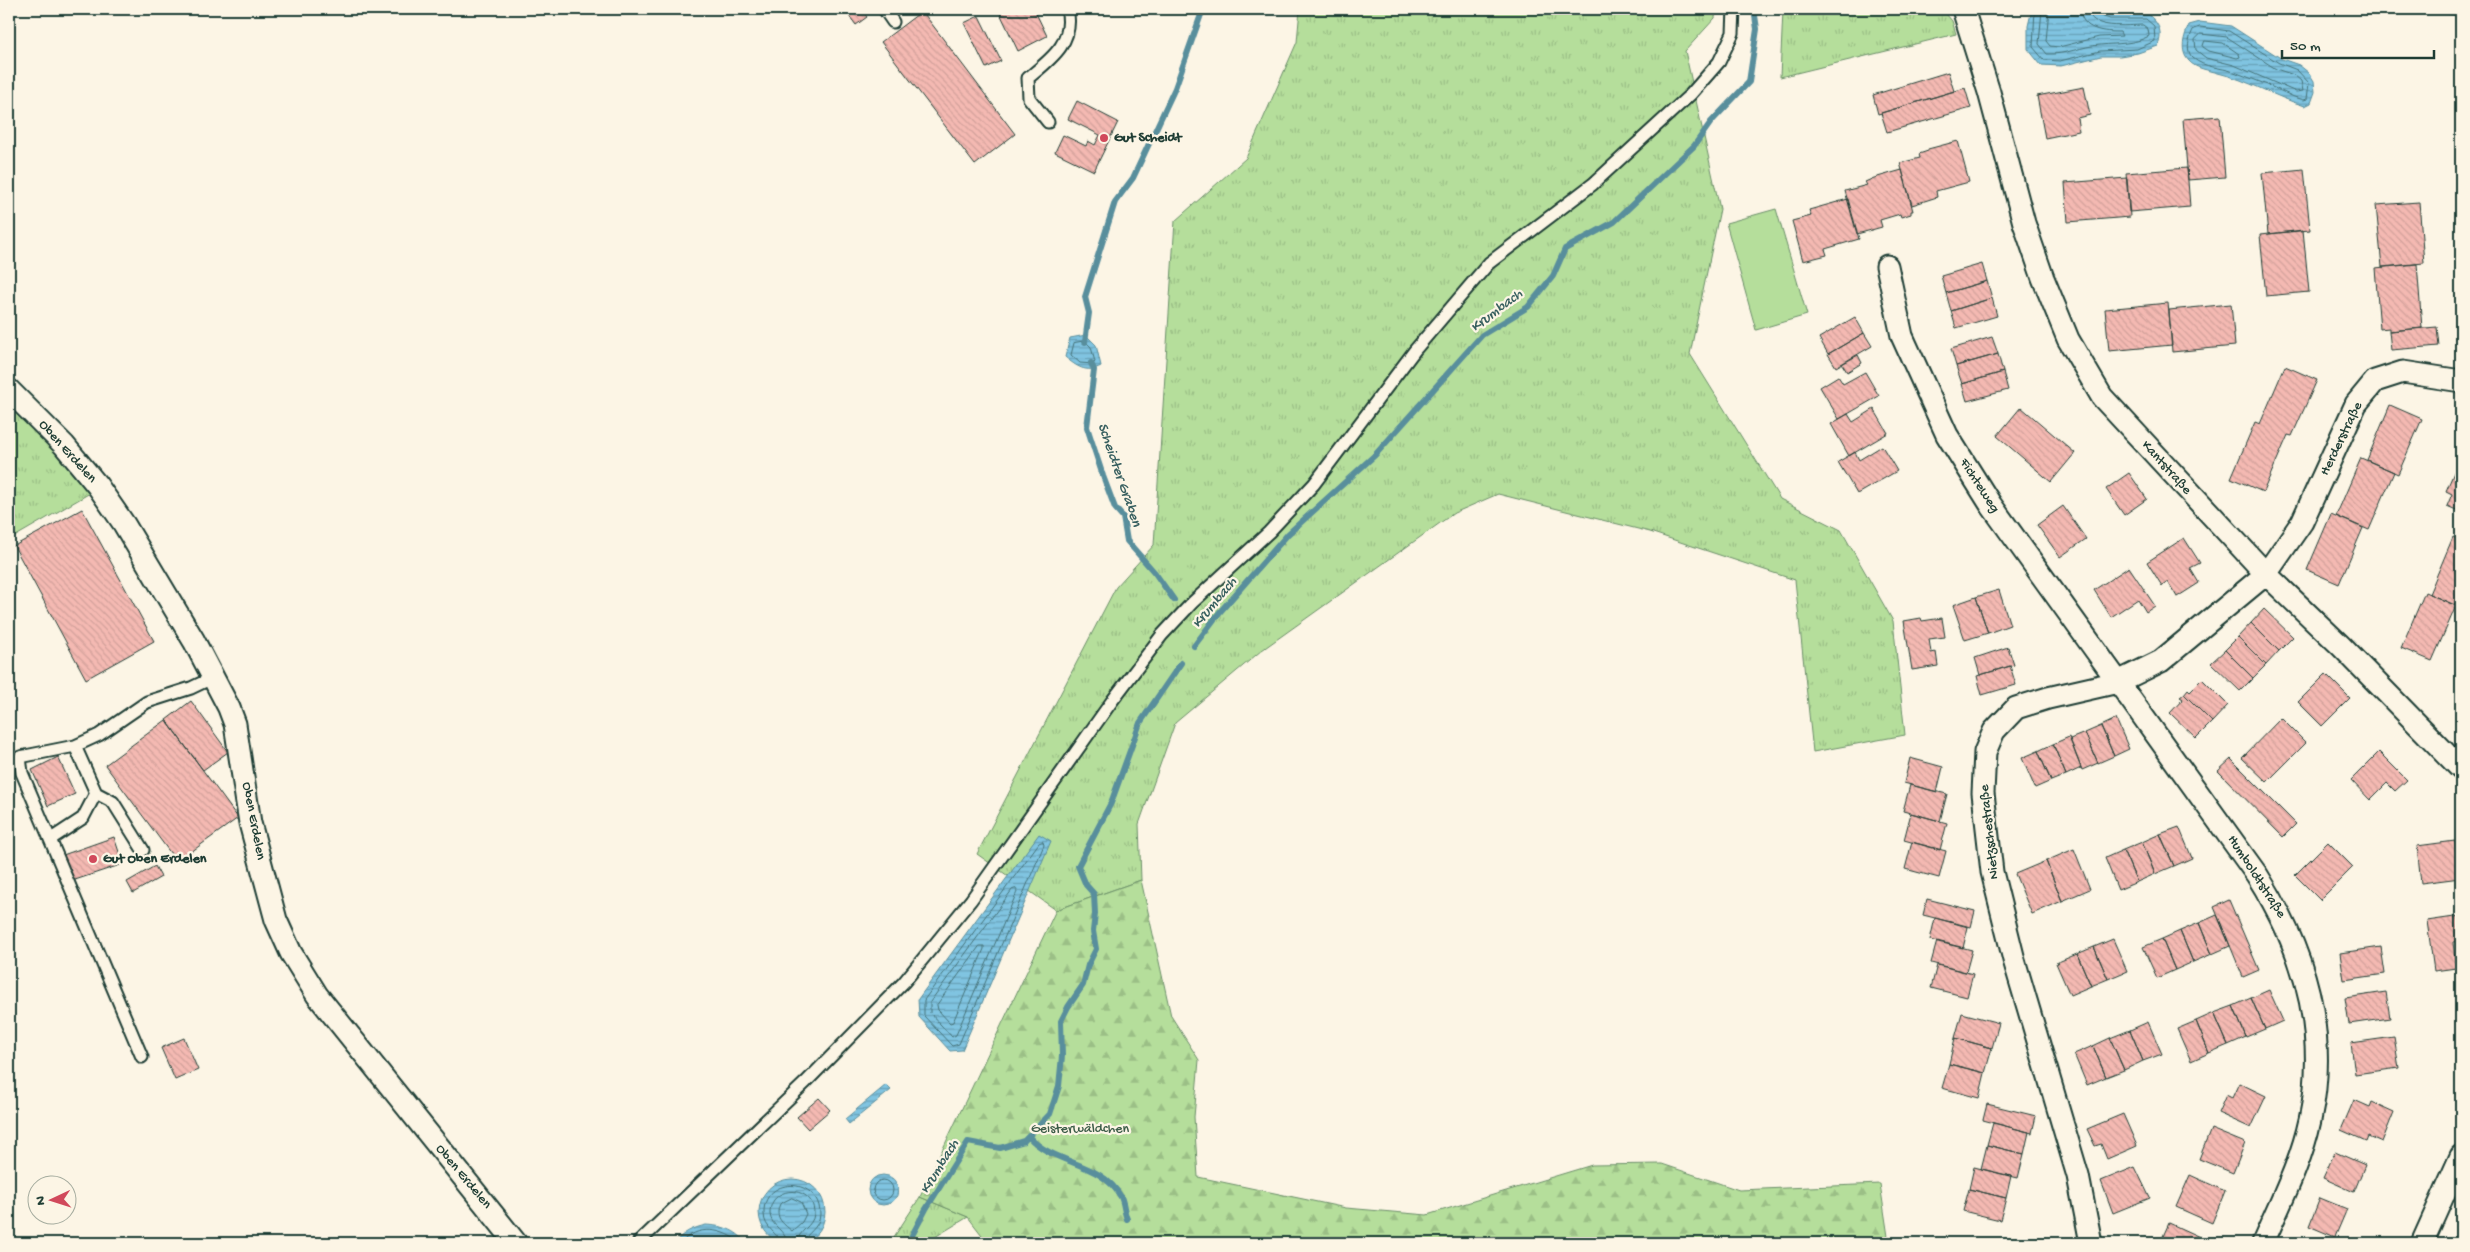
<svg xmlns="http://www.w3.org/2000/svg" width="2470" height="1252" viewBox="0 0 2470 1252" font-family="'Gochi Hand',sans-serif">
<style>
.grass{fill:url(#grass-tufts);stroke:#6a8e68}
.forest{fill:url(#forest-firs);stroke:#6a8e68}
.pitch{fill:#b5de9b;stroke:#6a8e68}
.water{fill:url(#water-rules);stroke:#598e9c}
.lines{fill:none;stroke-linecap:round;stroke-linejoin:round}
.shore{stroke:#467379;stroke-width:1}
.stream{stroke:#598e9c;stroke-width:6}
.building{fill:url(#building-back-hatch);stroke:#1f3d34}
.service-casing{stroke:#1f3d34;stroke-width:15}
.minor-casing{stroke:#1f3d34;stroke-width:25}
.service{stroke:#fcf5e5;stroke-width:11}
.minor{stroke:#fcf5e5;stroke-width:21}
.poi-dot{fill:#d1495b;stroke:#fcf5e5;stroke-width:2}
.labels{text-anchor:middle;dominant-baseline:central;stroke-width:4.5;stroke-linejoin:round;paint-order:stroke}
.poi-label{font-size:14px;font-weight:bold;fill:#1f3d34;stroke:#fcf5e5;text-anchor:start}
.street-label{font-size:14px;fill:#1f3d34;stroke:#fcf5e5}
.park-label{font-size:14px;fill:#3d5d49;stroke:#fcf5e5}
.water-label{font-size:15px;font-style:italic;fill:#375f5f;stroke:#fcf5e5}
</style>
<defs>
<pattern id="grass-tufts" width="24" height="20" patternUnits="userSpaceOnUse" patternTransform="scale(1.25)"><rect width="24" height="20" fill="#b5de9b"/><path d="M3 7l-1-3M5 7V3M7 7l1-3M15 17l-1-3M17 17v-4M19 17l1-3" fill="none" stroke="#9bbf86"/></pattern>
<pattern id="forest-firs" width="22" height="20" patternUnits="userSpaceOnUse" patternTransform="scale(1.25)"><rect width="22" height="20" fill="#b5de9b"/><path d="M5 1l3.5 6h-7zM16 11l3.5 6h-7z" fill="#9bbf86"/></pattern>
<pattern id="water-rules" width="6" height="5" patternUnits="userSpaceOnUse" patternTransform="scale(1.25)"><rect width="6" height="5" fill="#80c4e1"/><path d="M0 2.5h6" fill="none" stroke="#68a0b7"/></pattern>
<pattern id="building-back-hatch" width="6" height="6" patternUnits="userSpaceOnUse" patternTransform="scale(1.25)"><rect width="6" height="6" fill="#f4b9b2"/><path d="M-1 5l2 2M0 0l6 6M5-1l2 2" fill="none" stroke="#d1a09a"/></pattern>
</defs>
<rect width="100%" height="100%" fill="#fcf5e5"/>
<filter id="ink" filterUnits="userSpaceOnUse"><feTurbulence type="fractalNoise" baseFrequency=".02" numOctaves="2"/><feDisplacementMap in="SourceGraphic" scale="10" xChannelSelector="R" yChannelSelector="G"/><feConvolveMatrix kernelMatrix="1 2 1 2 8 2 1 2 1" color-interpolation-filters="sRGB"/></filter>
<g filter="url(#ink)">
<path class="grass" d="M1300,9H1716L1715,18L1685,51L1720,209L1690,354L1780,499L1841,530L1893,621L1905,735L1813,752L1795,580L1650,532L1498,494L1454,513L1262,650L1175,723L1139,824L1141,880L1056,910L977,854L1116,587L1154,545L1175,221L1246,158L1297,42Z
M1791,9H1942L1952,21L1956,34L1780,77L1783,10Z
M9,405L75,473L90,493L9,540Z
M920,1197L968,1217L925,1243H890Z"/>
<path class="forest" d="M1141,880L1171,1016L1199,1060L1194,1117L1198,1177L1346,1208L1427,1215L1592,1165L1662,1164L1739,1190L1880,1184L1889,1243H988L968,1217L920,1197L1056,910Z"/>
<path class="pitch" d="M1776,209L1807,315L1756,330L1726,223Z"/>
<path class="water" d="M2032,9H2089L2110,14H2148C2159,24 2163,31 2158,46L2138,53L2120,56H2101L2061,66L2041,65L2028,49V26Z
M2200,22L2231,26L2282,59L2299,65L2309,73L2314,81L2315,92L2311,103L2305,106C2275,97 2248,80 2218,73C2209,70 2196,69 2189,61C2179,51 2184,36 2189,25Z
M1086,335L1096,345L1101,366C1086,374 1076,366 1065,357L1070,338Z
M1039,834L1051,841L962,1050L950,1051L919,1017L918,999Z
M886,1085L891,1090L849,1124L845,1119Z
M868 1190a15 15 0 1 1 30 0a15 15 0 1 1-30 0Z
M759 1212a33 33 0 1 1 66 0a33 33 0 1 1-66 0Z
M706,1225C722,1226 736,1229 746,1243H675C683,1232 693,1228 706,1225Z"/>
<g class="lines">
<path class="shore" d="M2035,9L2033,47L2044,60L2060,61L2100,51L2137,49L2155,41L2154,26L2146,19H2110L2097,15L2094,9
M2042,9L2039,44L2047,54C2066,55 2082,46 2100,45C2118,43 2133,45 2149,36L2148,29L2143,25C2128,25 2089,31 2088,9
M2049,9L2046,41L2050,46L2059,47L2099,37L2122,36L2120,32C2105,32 2081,31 2080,9
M2200,27L2229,31L2279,63L2297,70L2309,83L2307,99L2304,100L2294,97C2275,88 2254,79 2234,72C2221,67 2204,68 2193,58C2185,51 2189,38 2193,30Z
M2201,34L2227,37L2276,69L2294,75L2301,81L2303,91L2296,92L2234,65L2206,58L2196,50L2195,40Z
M2205,41L2223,43L2239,54L2240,57L2237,58L2209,51L2203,47Z
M1085,341L1091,347L1095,362L1093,364L1080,363L1071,355L1074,343Z
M1043,842L1044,845L959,1044L952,1046L924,1016V1000L1039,843Z
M1016,889L1017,892L956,1035L952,1037L930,1013V1002L1012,890Z
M980,946H984V949L953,1022L950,1023L938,1010L937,1005Z
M873 1190a10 10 0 1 1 20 0a10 10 0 1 1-20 0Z
M792,1198L801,1202L806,1214L802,1222L792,1231C782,1223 774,1217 780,1204Z
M681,1243C697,1224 723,1228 740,1243
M780,1243C779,1233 764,1229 764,1214C762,1176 820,1176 820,1214C820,1229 805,1233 803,1243
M787,1243C786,1230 771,1227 770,1214C769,1184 815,1184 814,1214C813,1227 798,1230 797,1243"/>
<path class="stream" d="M1085,342L1089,313L1085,297L1115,202L1133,178L1175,88L1203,9
M1091,363L1094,370L1087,427L1103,476L1115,508L1123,517L1127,541L1155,573L1174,600
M1194,646L1219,613L1288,534L1375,455L1482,335L1528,307L1553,276L1565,249L1614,222L1694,146L1711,122L1749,82L1757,29L1754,9
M1029,1137C1054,1165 1101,1161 1121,1197C1124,1203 1124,1212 1127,1219
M908,1243L926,1209L968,1142L1000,1148L1024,1141L1050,1114L1059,1086L1062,1056L1061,1021L1068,1007L1083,985L1088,965L1096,949L1093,931L1095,914L1094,894L1086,885L1078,866L1111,803L1140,723L1181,663"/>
</g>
<path class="building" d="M852,9H861L867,17L856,25L847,13Z
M998,9H1034L1047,36L1018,51Z
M2422,9H2461V16Z
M922,11L1015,134L975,165L881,42Z
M979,16L1001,61L986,68L964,23Z
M1948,72L1954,91L1878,114L1873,95Z
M2084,87L2090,115L2077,118L2079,131L2045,138L2037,96Z
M1965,88L1971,108L1887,132L1881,113Z
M1077,101L1118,122L1094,171L1055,152L1063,135L1086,146L1088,141L1095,145L1100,135L1068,119Z
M2220,116L2225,177L2188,180L2183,119Z
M1958,141L1969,182L1936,191L1937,197L1912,205L1900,163L1920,158L1919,154L1928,151V149Z
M2187,168L2190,207L2129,212L2126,173Z
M2304,169L2310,230L2268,234L2262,173Z
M1902,170L1913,211H1911V214L1901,217L1900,214L1880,220L1882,227L1857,234L1845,191L1867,185L1865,182L1874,178Z
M2127,178L2130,217L2068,222L2065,183Z
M1848,199L1859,239L1825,249L1827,255L1803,261L1792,221L1811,216L1809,210Z
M2419,202L2424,263L2382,267L2376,205Z
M2303,230L2309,292L2266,296L2260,235Z
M1982,264L1987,281L1946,293L1941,276Z
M2417,264L2422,328L2389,331V328L2380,329L2375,268Z
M1987,281L1992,298L1951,311L1946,293Z
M1992,298L1997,316L1956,328L1951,311Z
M2168,303L2172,345L2109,351L2105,309Z
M2231,304L2235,346L2172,352L2169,310Z
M1855,317L1864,333L1828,354L1819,338Z
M2437,327L2439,346L2391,350L2389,331Z
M1864,333L1872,346L1836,367L1828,354Z
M1992,337L1998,354L1956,366L1951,349Z
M1998,354L2003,372L1962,384L1956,366Z
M1858,355L1862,363L1847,372L1842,364Z
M2285,366L2317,380L2292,436L2288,435L2263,492L2231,478L2255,422L2260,424Z
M1865,372L1879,396L1839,419L1820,387L1838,376L1843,384Z
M2003,372L2008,390L1967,401L1962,384Z
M2390,405L2422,419L2398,474L2367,460Z
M2021,407L2075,453L2051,482L1997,436Z
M1874,409L1888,433L1849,456L1831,424L1848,414L1853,422Z
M1882,446L1897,471L1857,494L1838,462L1855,452L1859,460Z
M2361,458L2394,472L2369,530L2336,516Z
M2455,470L2461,473V512L2447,506L2452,494L2446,491Z
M2129,473L2147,499L2124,515L2106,489Z
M2063,506L2086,539L2060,557L2037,525Z
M82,509L154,641L86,679L14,546Z
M2331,514L2363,528L2339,584L2307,570Z
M2453,537L2461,541L2460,607L2429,594Z
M2184,538L2200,563L2190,568L2199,583L2177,597L2168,582L2162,586L2147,562Z
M2129,567L2155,606L2146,612L2138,599L2111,617L2094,590Z
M1999,590L2010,625L1988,633L1976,597Z
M2425,592L2456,606L2432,661L2401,648Z
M1976,597L1988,633L1965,640L1953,605Z
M2264,609L2293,637L2279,651L2251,623Z
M1921,618L1922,621L1942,618L1945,637L1929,639L1931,653L1936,652L1938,666L1912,670L1904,621Z
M2251,623L2279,651L2266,665L2238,637Z
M2238,637L2266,665L2253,678L2225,650Z
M2008,647L2014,665L1980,675L1975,658Z
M2225,650L2253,678L2240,691L2211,663Z
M2010,666L2016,685L1982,695L1977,676Z
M2326,674L2350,698L2322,726L2298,702Z
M2202,679L2228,705L2212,722L2184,694L2188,689L2190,691Z
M2184,694L2212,722L2196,738L2170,713L2183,699L2180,697Z
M191,701L228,752L203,770L166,720Z
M2281,718L2306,743L2267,782L2242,758Z
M2116,719L2129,749L2114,756L2101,726Z
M166,720L238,818L177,862L105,765Z
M2101,726L2114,756L2098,763L2085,733Z
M2085,733L2098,763L2082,770L2070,739Z
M2069,737L2081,768L2066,775L2053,744Z
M2053,744L2066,775L2051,781L2038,751Z
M2038,751L2051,781L2035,788L2022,758Z
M2379,752L2407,780L2395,791L2387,783L2370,800L2351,780Z
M58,757L75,794L48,806L32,770Z
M1910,758L1943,767L1937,792L1904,783Z
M2231,759L2296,824L2283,837L2218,771Z
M1910,785L1947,794L1940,821L1903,811Z
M1911,813L1947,823L1940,850L1904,840Z
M2179,827L2192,858L2174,866L2160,834Z
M2160,834L2174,866L2155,874L2142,842Z
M114,837L123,864L72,881L63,855Z
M2455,841L2460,878L2421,883L2417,846Z
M1912,842L1946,851L1939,878L1905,869Z
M2142,842L2155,874L2137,882L2123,850Z
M2328,842L2353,867L2320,900L2295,875Z
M2074,849L2090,889L2062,901L2046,861Z
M2123,850L2137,882L2118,890L2105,858Z
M2046,861L2062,901L2032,914L2015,874Z
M155,866L161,877L133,893L127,882Z
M1927,899L1975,911L1971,927L1923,915Z
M2229,900L2259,970L2243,977L2214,907Z
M2217,915L2230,946L2212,954L2199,923Z
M2461,916V941L2453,942L2456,968L2434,971L2427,921Z
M1935,918L1968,927L1963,948L1930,940Z
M2199,923L2212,954L2193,962L2180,931Z
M2180,931L2193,962L2175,970L2162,939Z
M2113,939L2127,971L2108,979L2094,947Z
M2162,939L2175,970L2157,978L2143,947Z
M1937,941L1972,950L1966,972L1931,963Z
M2094,947L2108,979L2091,986L2077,954Z
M2381,947L2385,974L2344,980L2340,953Z
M2077,954L2091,986L2070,995L2056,963Z
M1937,965L1973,974L1967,997L1931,988Z
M2269,990L2283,1021L2265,1029L2251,998Z
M2386,992L2390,1018L2349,1024L2345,998Z
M2251,998L2265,1029L2246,1037L2233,1006Z
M2233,1006L2246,1037L2228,1045L2214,1013Z
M1962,1013L1999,1023L1992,1048L1955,1038Z
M2214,1013L2228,1045L2209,1053L2196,1021Z
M2196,1021L2209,1053L2191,1061L2177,1029Z
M2148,1022L2162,1054L2143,1061L2130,1030Z
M2130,1030L2143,1061L2124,1070L2110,1038Z
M2394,1037L2399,1068L2355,1074L2351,1043Z
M184,1038L198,1070L175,1080L161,1048Z
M1955,1038L1992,1048L1985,1073L1949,1064Z
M2110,1038L2124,1070L2106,1077L2093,1046Z
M2093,1046L2106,1077L2087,1085L2074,1054Z
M1949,1064L1985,1073L1979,1098L1942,1088Z
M2239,1083L2266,1096L2251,1128L2218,1113L2226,1095L2232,1098Z
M819,1098L830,1110L808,1129L797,1117Z
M2354,1100L2370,1107L2372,1102L2394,1112L2382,1142L2368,1136L2366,1141L2341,1130Z
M1987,1104L2036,1116L2032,1133L1983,1120Z
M2123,1114L2137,1146L2107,1159L2101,1144L2095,1146L2087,1129Z
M1993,1123L2029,1132L2024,1154L1987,1145Z
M2211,1129L2245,1143L2233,1173L2199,1159Z
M1987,1145L2024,1154L2018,1178L1981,1169Z
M2335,1152L2365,1165L2354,1192L2323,1178Z
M1974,1167L2011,1176L2006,1198L1969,1189Z
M2135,1167L2150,1198L2113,1213L2101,1181Z
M2190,1175L2225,1191L2212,1223L2176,1207Z
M1969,1189L2006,1198L2000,1220L1963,1211Z
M2320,1198L2347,1209L2335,1237L2309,1226Z
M2169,1223L2204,1239L2201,1243H2160Z"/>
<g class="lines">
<g class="service-casing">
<path id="service" d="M884,9L893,22
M1048,122L1029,98L1028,78C1051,59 1075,42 1067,9
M96,793L113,802L143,850
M51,839L83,818L96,793L75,746
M142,1057L22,773L20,757L75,746L99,735L147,702L191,688L212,678
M638,1243L806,1082L904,982L971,900L1112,701L1162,635L1192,603L1269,532L1314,484L1415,350L1489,263L1593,184L1691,94L1719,62L1733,33L1734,9"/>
</g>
<g class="minor-casing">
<path id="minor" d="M1963,9L1989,92L2024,223L2043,278L2068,339L2102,397L2266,574L2341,646L2461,769
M1887,266L1902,336L1947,435L1991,505L2257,875C2304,949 2329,1032 2310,1120C2301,1163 2280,1203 2263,1243
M9,390L64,445L97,485L124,524L194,641L229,708L235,724L250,823L276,920L291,953L317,995L516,1243
M2091,1243L2078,1176L2014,960L1992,872L1983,793L1985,752L1994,731L2016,708L2048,698L2118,682L2161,661L2266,574L2302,522L2356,404L2375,381L2403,372L2461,381
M2422,1243L2461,1156"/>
</g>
<use href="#service" class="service"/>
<use href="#minor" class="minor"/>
</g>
</g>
<g class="poi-dot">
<circle cx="1104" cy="138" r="5"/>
<circle cx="93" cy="859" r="5"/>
</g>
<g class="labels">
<g class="poi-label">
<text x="1114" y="138">Gut Scheidt</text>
<text x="103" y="859">Gut Oben Erdelen</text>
</g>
<g class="street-label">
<text transform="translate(2342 439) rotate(-64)">Herderstraße</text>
<text transform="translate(67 452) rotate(48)">Oben Erdelen</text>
<text transform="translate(2166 468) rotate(48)">Kantstraße</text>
<text transform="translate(1979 486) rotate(57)">Fichteweg</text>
<text transform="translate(253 821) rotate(79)">Oben Erdelen</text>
<text transform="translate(1990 832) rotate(-96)">Nietzschestraße</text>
<text transform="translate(2256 877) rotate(57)">Humboldtstraße</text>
<text transform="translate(463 1177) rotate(50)">Oben Erdelen</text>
</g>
<g class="park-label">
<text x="1080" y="1129">Geisterwäldchen</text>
</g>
<g class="water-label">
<text transform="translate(1497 311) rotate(-37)">Krumbach</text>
<text transform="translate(1119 475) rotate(71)">Scheidter Graben</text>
<text transform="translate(1215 603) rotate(-50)">Krumbach</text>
<text transform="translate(940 1167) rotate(-58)">Krumbach</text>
</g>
</g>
<rect width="2470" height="1252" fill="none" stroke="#fcf5e5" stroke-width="30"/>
<rect x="15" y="15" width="2440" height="1222" fill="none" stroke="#1f3d34" stroke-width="2" filter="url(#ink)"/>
<g transform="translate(52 1200) rotate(266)"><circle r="24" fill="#fcf5e5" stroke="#a4ab9e"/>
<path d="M0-4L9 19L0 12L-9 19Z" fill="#d1495b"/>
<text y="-8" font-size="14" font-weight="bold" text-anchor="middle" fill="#1f3d34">N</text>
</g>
<path d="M2282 50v8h152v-8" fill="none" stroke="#1f3d34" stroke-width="2.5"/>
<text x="2290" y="50" font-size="15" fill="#1f3d34" stroke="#fcf5e5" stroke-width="4" paint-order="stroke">50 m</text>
</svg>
